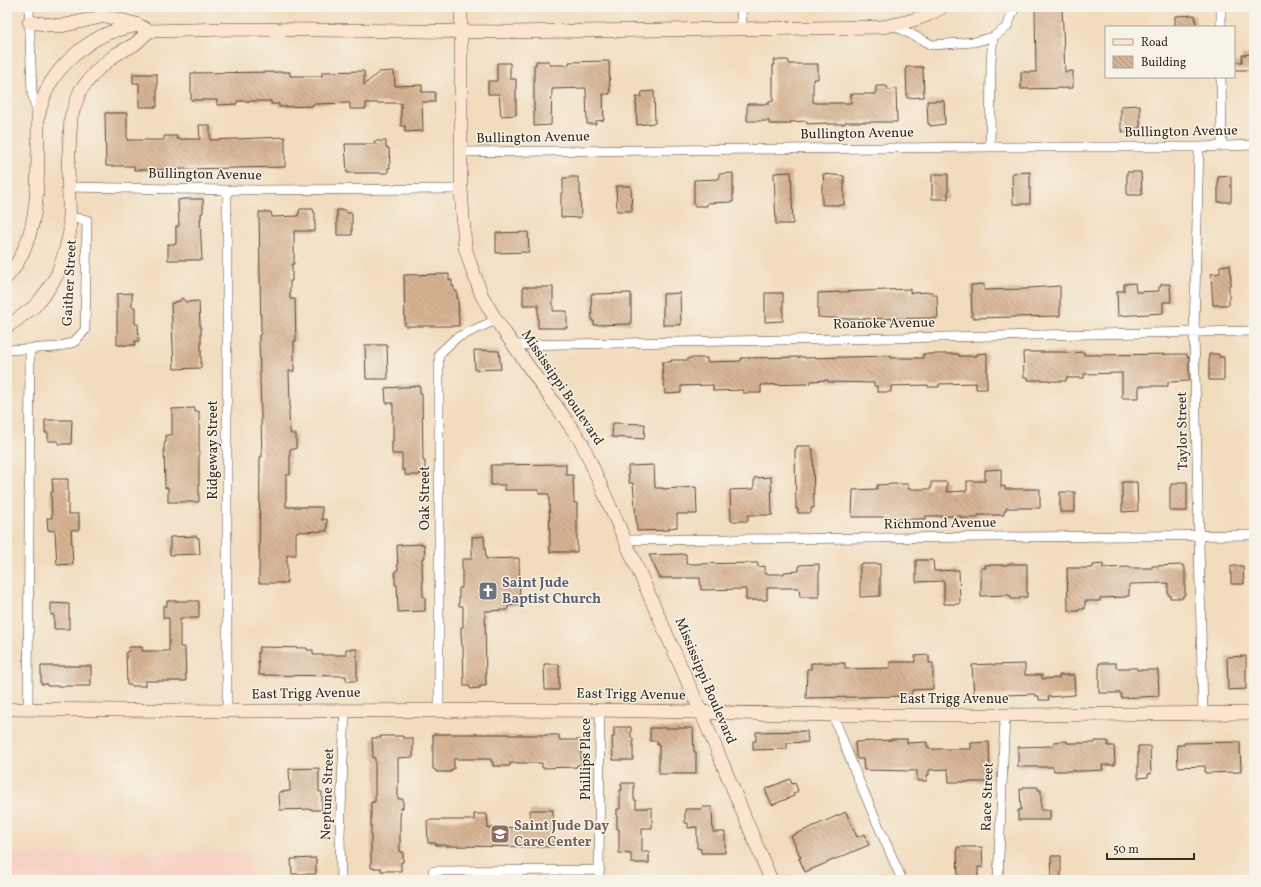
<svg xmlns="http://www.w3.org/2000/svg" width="1261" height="887" viewBox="0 0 1261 887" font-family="Vollkorn,serif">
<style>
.built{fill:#f6d1c5}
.building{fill:url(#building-back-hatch)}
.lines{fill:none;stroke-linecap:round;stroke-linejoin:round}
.street-casing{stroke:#564536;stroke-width:10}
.secondary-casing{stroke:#564536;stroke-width:14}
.street{stroke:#fff;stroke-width:9}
.secondary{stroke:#fbe5cf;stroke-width:13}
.labels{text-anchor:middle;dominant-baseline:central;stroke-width:3;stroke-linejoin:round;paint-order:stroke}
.street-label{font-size:14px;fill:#3b2a1e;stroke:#f7f3e8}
.worship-label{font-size:14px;font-weight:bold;fill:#5b616d;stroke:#f7f3e8;text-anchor:start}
.education-label{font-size:14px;font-weight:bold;fill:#785e54;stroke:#f7f3e8;text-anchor:start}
</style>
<defs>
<pattern id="building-back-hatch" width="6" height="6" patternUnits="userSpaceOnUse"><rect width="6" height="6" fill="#d7b393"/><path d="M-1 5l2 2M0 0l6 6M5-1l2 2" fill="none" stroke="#b09277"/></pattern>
</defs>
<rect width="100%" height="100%" fill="#f7f3e8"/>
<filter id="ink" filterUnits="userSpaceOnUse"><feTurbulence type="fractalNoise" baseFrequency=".025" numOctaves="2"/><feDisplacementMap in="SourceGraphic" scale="8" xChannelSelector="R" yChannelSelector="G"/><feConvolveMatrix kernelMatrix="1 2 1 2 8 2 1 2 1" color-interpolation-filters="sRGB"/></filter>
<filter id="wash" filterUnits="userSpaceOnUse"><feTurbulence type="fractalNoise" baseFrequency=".012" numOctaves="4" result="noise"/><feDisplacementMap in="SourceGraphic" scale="16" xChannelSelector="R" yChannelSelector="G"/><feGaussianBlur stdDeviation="0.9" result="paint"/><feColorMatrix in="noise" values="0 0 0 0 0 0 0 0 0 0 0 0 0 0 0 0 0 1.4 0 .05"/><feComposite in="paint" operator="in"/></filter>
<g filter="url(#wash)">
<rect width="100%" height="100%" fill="#f2dcbe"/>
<path class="built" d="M249,853V880H7V854Z"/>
<g id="blocks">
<path class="building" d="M1035,7H1062L1065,72L1073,71V88L1021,89V72H1036Z
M1195,15L1196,27H1175V16Z
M1254,54V70H1234V62H1242V55Z
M774,60H787L789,61V64H818V79H813V102L816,103H851V94H876V86H887L888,90L896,89L897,122H845V124H827V123L807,124V121L790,122V124H769V121H747V104H769V102L773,101V65H775Z
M536,61H549V65H569V62L609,61L610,94H603L604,120L596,121V124H587L586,88L552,89L551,125L534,126V65H536Z
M497,63H510V79H516V115L501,116L499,94H488V81H497Z
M906,67H923L924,97L907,98Z
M364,71V85L379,72L394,71L395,86L422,85V92H435V102H422L423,131L405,132V126H401V103H366V109H350V103L313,104V106L279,107V104H271V101H237V104L217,105V100H191V73L283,72H290V76H322V72Z
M133,74H157V107H139V83H133Z
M654,91L655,123L637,125L636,97H641L642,92Z
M927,101H944L945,124L930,126V124H928Z
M1140,105V128H1137V132H1122L1123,129H1121V106Z
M105,113H127V140H164V136H177V139H200L199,125H210V140L285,137V167L134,170V166H106Z
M374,141H386V148H389L390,168H388V173H347L345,144H375Z
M791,172L793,224H776L774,173Z
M1030,172V204H1013L1012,173Z
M1127,172H1141L1142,195H1127Z
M733,173V202L707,203V206H694V180L719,179V174Z
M823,174L844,176V205H822V184H824Z
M932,174H948V199H932Z
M1231,176V202H1218V177Z
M569,177H578V184H580L581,217L579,218L561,217V193H563V178H569Z
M616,186H631L632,211H617Z
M184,199H203V213H201V219H200L202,260H168V244H176V226H179L178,200Z
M300,209H313L314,213H315V231H294V264H292V281H290V299H295L296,341H294V371H289L290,402L289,412L290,431L291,434H296V449H290V475H286V507H322V520L327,519V531L296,532V555H287V583H259L260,457H262L259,335L261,334L259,212H271L272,217L298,216Z
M337,210H346L347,213H352V235H337Z
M528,232L529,252L496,253V233Z
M1230,265L1231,284L1229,285V305H1213L1211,274L1220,273V266Z
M449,274V280H452V286H454V291H457V298H458L459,326H405L404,275Z
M1135,283L1136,292L1159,291V287H1161V284H1170L1171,302H1163V313L1118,316L1117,291H1124V284Z
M984,284V290L1028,289V288L1060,286V316L972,318L971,285Z
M523,287H553V311H567V328H538V305H523Z
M910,289V293L933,292V295H937L938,318L849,319L818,317V293Z
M132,293V307H135V324H138L139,341H135V345H117V294Z
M631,293V324L594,325V321H592L591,294Z
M680,293L681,325H663V294Z
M765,293H783V321L765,322Z
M182,298L186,302L199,301L200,326L201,327V368L174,369L171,303H174V302L180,301Z
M365,345H387L388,379H366Z
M474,350L499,351L501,369L475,370Z
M1023,352H1066V353L1084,352V355L1187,354V357H1189V381L1168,382V386H1139V398H1122V373L1084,374V378H1066V381H1049V380H1028V377H1024Z
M987,353V389H976V383L939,384V387H928V385L891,386V392H877V386H874V383L828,382V380L811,381V383L808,384L761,385V393H743V390L713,391V385L681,386V393L665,394L664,381H663L662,362H671V360H688V358H707V362L741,361V358L805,357V358L891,356V358H923V354H959V356H977V354Z
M1209,354H1219V357H1224V380H1209Z
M420,386V393H422L423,461H425V470L420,471V475H405V470H402V454H392V441H393V403H386L385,388Z
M195,408V412L199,411V502H168V487L165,488L164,446L165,442H166V435H172V409Z
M45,420H72L71,444H58V441H48V433H45Z
M613,423L645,424L644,439L612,437Z
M797,446H811V449H813L814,508H811V513H798V509H796L795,449H797Z
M566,464V475H573L574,503H577V552H550L549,494H539V490H505V485H491V465Z
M654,465L655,488H663V489L696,487L697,514H677V527L669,528V530L637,531L633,483H629L628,466Z
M1001,469V487L1005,486V489H1040V508H1006V511H1004V515H978V518H961V516H926V519H894V517H852L853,490L877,489V485L894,484H908V489H931V482H947V492L967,491V481H985V470Z
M771,477L772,515H748V521H731L730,490L754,489V478Z
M52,479H68V514H79V530H71L73,564L57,565L55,531L48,530L47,518H52L51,492H53Z
M1122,482H1137L1138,511L1122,512Z
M1178,482H1187V511H1170V487H1171V484H1178Z
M1060,492H1075V512H1060Z
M197,536V538H199L200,554L170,555V537Z
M484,536L486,559L519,558L520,605L508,606V610L485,611L486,686H480V688L470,689V686H464L463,646H462L461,633V627H463V606H459V588H462V559H472V537Z
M424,544L425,558H422L423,597H425V611L398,612L397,585H395V571L398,570L397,545Z
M686,554V564L758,563V567L765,566V574H784V572L799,571V565L819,564V597H800L799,588H767V600H746V589L701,590L700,578H660L649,555Z
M916,560H933L934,571L959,570L960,604H944V581L916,582Z
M860,564H880V596L860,597Z
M1007,564H1027V597H1020V599H1011V596L1008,595L981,596V568H986L985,565H1007Z
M1103,564V568L1130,567V568H1152V566L1183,565V567H1185V595H1183V598H1170V595H1168V583L1130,584L1129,585V596H1126V597L1100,598V601H1085V609H1079V611H1068L1067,568H1093V565Z
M1231,566H1243L1244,584H1231Z
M167,601H199V618H180V647H185V650L186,681H145V686H132V685H127L126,652L129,651V647H142V651H169V618H163V606H167Z
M51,603L69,604V629H54V615H51Z
M259,647L307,648V650H313V655H346V649H357V681H346V676L259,675L258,652H259Z
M929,655V663H933V689L912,690L911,696L806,698L807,669H811V663H845V669L890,668V662H915V656Z
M1246,656V689L1228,690L1227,657Z
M1099,663H1116V668H1137V670H1158L1159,696L1121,698V693H1099Z
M544,664H559V690H545Z
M992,664V665L1025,664V675H1042V679L1059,678V675H1074L1075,695L1048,697L1049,700H1039V696H1035V694L974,696L972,665Z
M41,666H91V686H47V684H41Z
M614,727H631V738H633V760H613L612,737H614Z
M650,728H693L694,752H696V774H659V745H657V741H650Z
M807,731L808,742L787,743V749L753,750V741H756V732Z
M433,734H509V735H559V740H581V764L577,765V767L542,768V763H510V766H493V762H491V759H454V769L451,770V772H436V770L433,769Z
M380,736H403V738H413V757L398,758V799H403V808H401L400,818V852H403V862H401V871H381V868H371V802H375V758H373L372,738H381Z
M891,739H907V743L927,742V748H929V749H971V743L989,742L990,780H988V782H949L948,769L929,770V775H927V781H917V771L864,770L863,759H857L856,756L855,742L891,740Z
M1067,741V743H1095V741H1108V746H1114L1115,765H1102L1103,770L1082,771H1054L1053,767H1018V747L1053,746L1054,742Z
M1240,742L1241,772L1205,773V766L1178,767L1177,745H1184V743Z
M1138,746H1150L1151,774H1148V777L1138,778Z
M319,768V792H322V810H312V809L280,810L279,792L290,791L289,769Z
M790,779L792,784L795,783L798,791L793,794L794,796L772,805L765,789Z
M621,783H634V800H636V808H652V828H642V852H649V863H631V854L619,853V829H617V809H620V790H622Z
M1023,787H1038V790H1041V810H1050V820H1018V810H1021L1020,789H1023Z
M702,807H712L713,832H725V853H701V849L697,848V827L688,828V823H685V809H702Z
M530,810H553V847L446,846V845H436V843H428L427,821L429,820H474V814H487L488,828L531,827Z
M846,812L857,837L865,834L869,845L805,872L799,858H801L791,836Z
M957,847H982L983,867H978V880H958Z
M1051,856H1061V879L1052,880Z
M316,858V874H292L291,859Z"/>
</g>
</g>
<g filter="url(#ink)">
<use href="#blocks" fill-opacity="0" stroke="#564536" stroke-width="1"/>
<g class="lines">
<g class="street-casing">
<path id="street" d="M29,7L32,93L38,115
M741,7L742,29
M1221,7V27
M893,25L932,45L974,42L993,37L1007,27L1015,7
M1221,77L1222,146
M990,147L991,61L993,37
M1199,147L1194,332L1203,714
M461,152L990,147H1199L1254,145
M69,187L227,190L461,189
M515,345L1254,331
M7,350L58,347L74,342L85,330L87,220L69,217
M626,540L1254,535
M28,709L30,349
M439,709V354L456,338L496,320
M227,711V190
M833,715L856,774L902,880
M433,871L600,870
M341,880L340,836L345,710
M599,880L600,710
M998,880L1005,715"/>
</g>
<g class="secondary-casing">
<path id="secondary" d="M461,7V189L465,247L471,266L482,296L496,320L582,443L701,712L771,880
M29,22L61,26L105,16L136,24
M7,277C44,234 37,170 38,117C41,105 44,93 51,82C63,62 89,40 111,32C120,29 129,27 138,25L149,31L229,29L507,32L882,27C903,23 924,19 942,7
M7,327L35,306L47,291L57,275L65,252L70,231L68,168L71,117L80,91L96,71L115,55L135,44L149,31
M7,709L227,711L600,710L833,715H1005L1254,713"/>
</g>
<use href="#street" class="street"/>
<use href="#secondary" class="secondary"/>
</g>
</g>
<defs>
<g id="church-square" transform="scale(1)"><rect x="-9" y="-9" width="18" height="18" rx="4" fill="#6b7280" stroke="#f7f3e8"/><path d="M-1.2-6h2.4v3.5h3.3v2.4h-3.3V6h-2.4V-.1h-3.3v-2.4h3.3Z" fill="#fff"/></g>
<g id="school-square" transform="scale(1)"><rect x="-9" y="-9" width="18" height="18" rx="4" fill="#8d6e63" stroke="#f7f3e8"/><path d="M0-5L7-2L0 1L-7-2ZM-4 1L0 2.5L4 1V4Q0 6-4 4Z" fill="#fff"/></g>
</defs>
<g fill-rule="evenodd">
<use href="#church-square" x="488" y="591"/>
<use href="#school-square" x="500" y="834"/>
</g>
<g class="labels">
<g class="street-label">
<text transform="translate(1181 132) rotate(-1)">Bullington Avenue</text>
<text transform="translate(857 134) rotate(-1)">Bullington Avenue</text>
<text transform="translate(533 138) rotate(-1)">Bullington Avenue</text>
<text transform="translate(205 175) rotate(1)">Bullington Avenue</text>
<text transform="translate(70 283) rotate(-87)">Gaither Street</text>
<text transform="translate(884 324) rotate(-1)">Roanoke Avenue</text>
<text transform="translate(562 388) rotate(56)">Mississippi Boulevard</text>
<text transform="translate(1183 431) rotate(-91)">Taylor Street</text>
<text transform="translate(213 450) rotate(-90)">Ridgeway Street</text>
<text transform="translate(425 498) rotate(-90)">Oak Street</text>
<text transform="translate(940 524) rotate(-1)">Richmond Avenue</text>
<text transform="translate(705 681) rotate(67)">Mississippi Boulevard</text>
<text transform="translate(306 694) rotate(-1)">East Trigg Avenue</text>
<text transform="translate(631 695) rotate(1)">East Trigg Avenue</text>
<text x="954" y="699">East Trigg Avenue</text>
<text transform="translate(586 759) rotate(-90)">Phillips Place</text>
<text transform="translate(328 794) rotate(-88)">Neptune Street</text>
<text transform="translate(988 797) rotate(-88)">Race Street</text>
</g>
<g class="worship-label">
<text x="502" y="583">Saint Jude<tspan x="502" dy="16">Baptist Church</tspan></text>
</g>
<g class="education-label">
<text x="514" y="826">Saint Jude Day<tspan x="514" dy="16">Care Center</tspan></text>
</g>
</g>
<rect width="1261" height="887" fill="none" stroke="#f7f3e8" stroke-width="24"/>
<rect x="1105" y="26" width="130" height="52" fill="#f7f3e8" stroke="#aca397"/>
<rect x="1113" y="39" width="20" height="6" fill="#fbe5cf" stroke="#aca397"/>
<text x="1141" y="46" font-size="12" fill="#3b2a1e">Road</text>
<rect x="1113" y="56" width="20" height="12" fill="url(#building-back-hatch)" stroke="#aca397"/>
<text x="1141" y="66" font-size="12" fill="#3b2a1e">Building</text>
<path d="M1107 853v6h87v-6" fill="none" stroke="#3b2a1e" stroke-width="2"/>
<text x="1113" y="853" font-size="12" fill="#3b2a1e" stroke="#f7f3e8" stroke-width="3" paint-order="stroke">50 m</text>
</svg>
